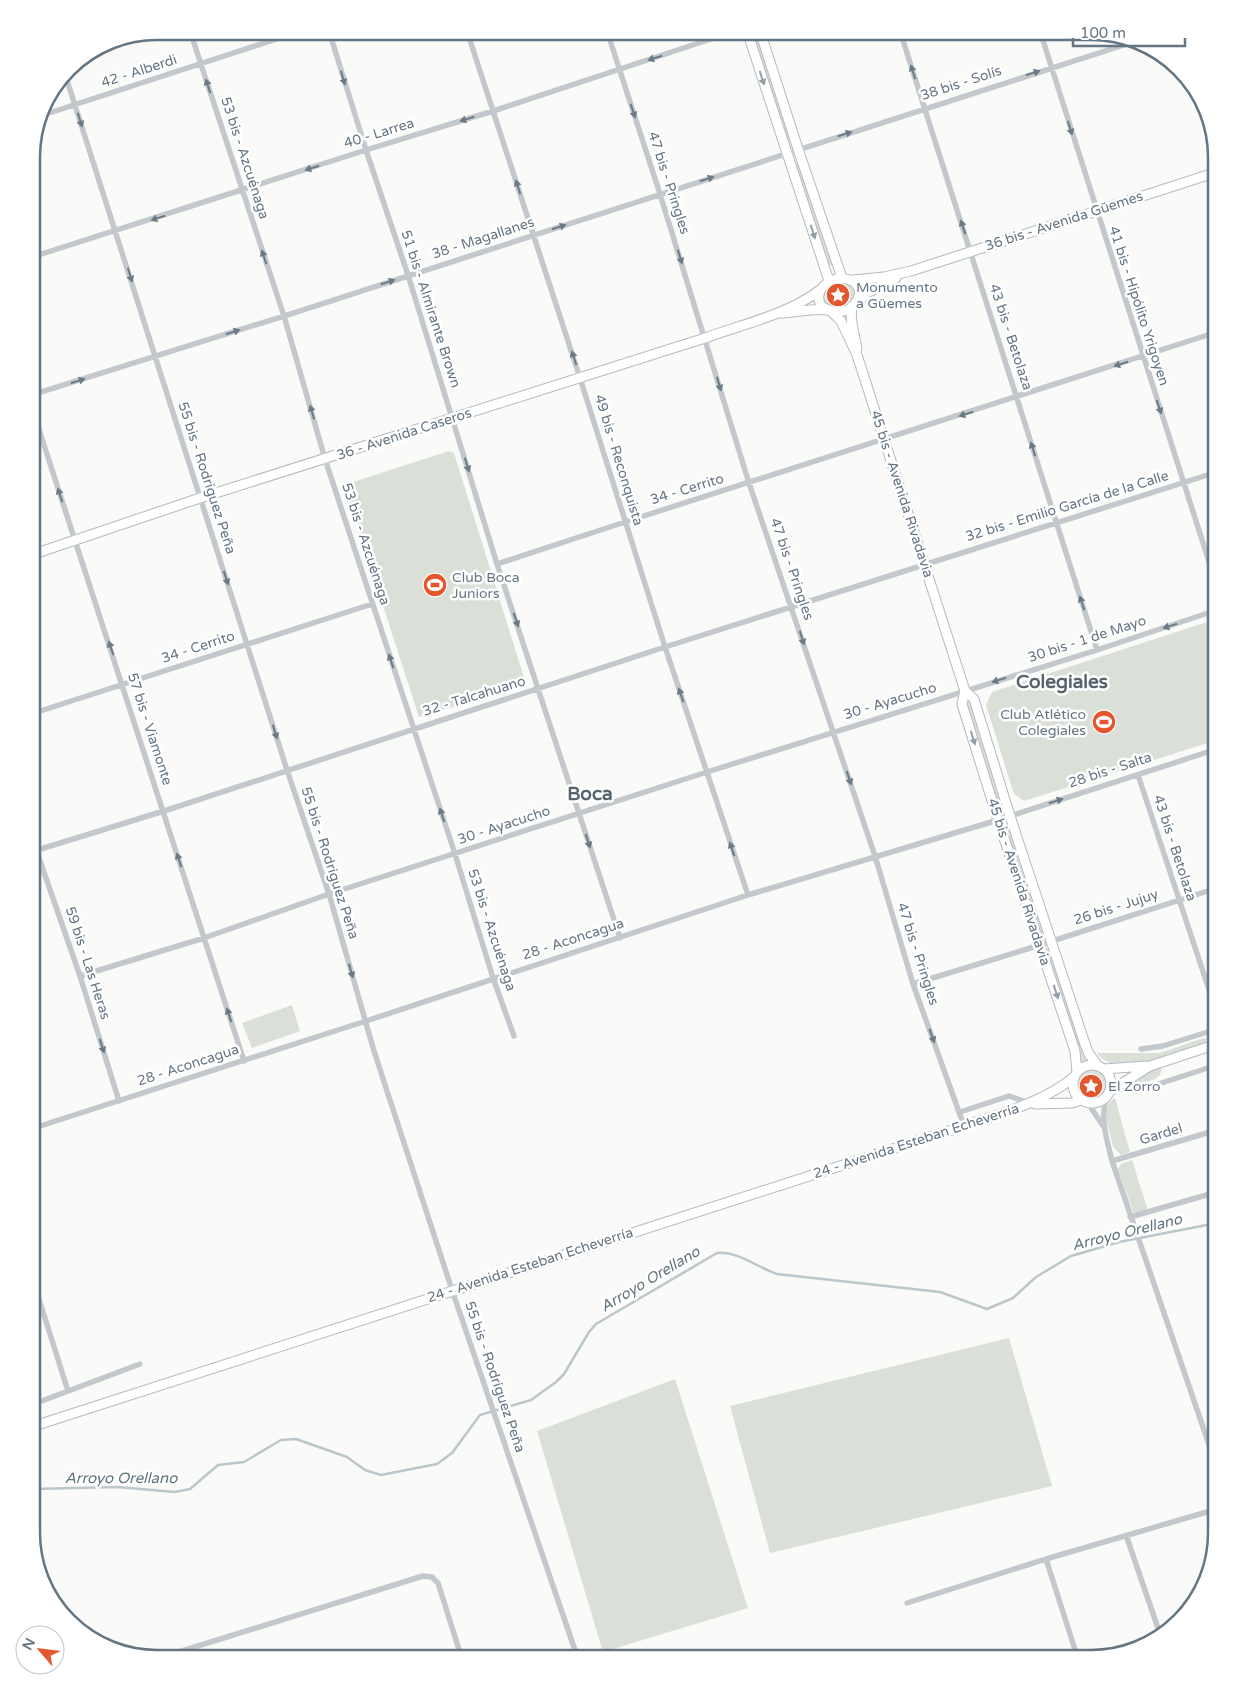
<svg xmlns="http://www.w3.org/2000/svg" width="1248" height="1690" viewBox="0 0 1248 1690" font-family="'Varela Round',sans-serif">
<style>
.green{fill:#dadfd7}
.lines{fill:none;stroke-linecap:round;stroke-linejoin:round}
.stream{stroke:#bbc7cb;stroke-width:2.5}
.secondary-casing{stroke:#b3babf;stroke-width:11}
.street{stroke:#c3c8cc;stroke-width:5.5}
.secondary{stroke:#fff;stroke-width:9}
.oneway{fill:#6a7a87}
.oneway2{fill:#939fa8}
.labels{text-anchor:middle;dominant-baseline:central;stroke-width:5;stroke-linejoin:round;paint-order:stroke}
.street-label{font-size:14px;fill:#657683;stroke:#fff}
.poi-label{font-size:14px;fill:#657683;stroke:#fff;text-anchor:start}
.water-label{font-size:15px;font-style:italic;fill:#60757c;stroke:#fff}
.district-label{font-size:19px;font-weight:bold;fill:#57646e;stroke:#fff}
.rim{fill:none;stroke:#657683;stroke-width:2.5}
</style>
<rect width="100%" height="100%" fill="#fafaf8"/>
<path class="green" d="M757,36L791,139L788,140L754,37Z
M799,162L832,265L829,266L796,163Z
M843,282C849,284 852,285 855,291C852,309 832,312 822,298L824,291L836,283Z
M449,451L454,453L525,681L522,686L419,717L345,488L347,484Z
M1213,620L1217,621V740L1024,801L1014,794L986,705L992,692Z
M970,701L1004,812H1001L967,702Z
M1008,824L1045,934L1042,935L1005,825Z
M1049,948L1081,1048L1089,1060L1080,1063L1079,1049L1047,950Z
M292,1005L300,1031L252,1048L242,1023Z
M1203,1038L1208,1039L1203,1044C1179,1052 1115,1081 1097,1053H1160Z
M1159,1068L1162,1069L1160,1075L1155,1079L1117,1094C1128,1081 1143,1073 1159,1068Z
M1077 1085a15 15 0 1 1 30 0a15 15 0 1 1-30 0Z
M1115,1098L1130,1152L1121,1155L1113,1147L1107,1122L1106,1111L1108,1103Z
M1132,1160L1148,1211L1134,1214L1118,1169L1121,1164Z
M1009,1338L1052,1486L770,1553L730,1406Z
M675,1379L748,1608L603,1652L537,1431Z"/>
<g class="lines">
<path class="stream" d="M31,1489L118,1487L175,1492L190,1489L218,1465L244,1462L281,1440L296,1439L347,1457L365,1470L381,1475L437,1464L452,1453L480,1415L531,1400L556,1382L564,1374L589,1332L596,1324L717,1253C739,1251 756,1267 777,1274L940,1292L987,1309L1013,1298L1036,1277L1071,1256L1119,1242L1217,1223"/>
<g class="secondary-casing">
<path id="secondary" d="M747,31L829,281
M760,31L798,149L842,278
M839,278C850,279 858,281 860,293C855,313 837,316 821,306C813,291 826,282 839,278Z
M853,280L884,277L911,271L1217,172
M859,301L867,293L896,278
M852,306C849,321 855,335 857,349
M832,312L841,321L857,355L965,691L974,699L1010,816L1085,1044L1089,1054L1098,1066
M780,313C796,313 810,308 827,310
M31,555L200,498L705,338C743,324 787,315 820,290
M965,691L962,704L998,820L1075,1051L1077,1072
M1073 1084a19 19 0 1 1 38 0a19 19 0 1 1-38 0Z
M1104,1069L1146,1066
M1110,1091L1150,1066L1217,1044
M1035,1104L1072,1103L1081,1100
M31,1427L964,1126C1002,1113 1042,1103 1074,1077"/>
</g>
<path class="street" d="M190,31L284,316L325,459L455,854L493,978L514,1036
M329,31L366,150L408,275L497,564L620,938
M467,31L580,378L665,647L748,895
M607,31L660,194L749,483L875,856L913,984L964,1126
M900,31L1097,650
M1040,31L1217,587
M65,74L287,770L329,894L374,1051L452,1290L578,1659
M1196,87L1197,92
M40,116L301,31
M32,257L366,150L493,111L735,31
M31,395L284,316L1133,42
M31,405L244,1061
M497,564L625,522L1217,332
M31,714L372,604
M1138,775L1217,1014
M31,835L80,976L119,1101
M31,852L164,811L665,647L1217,472
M80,976L204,938L329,894L707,772L1097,650L1217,610
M913,984L1040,945L1217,888
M1141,1049L1163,1046L1217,1029
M1137,1091L1217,1065
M1106,1098C1100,1120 1107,1140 1112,1161L1217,1468
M1088,1103L1103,1126
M960,1112L1009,1096L1029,1103
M31,1129L366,1021L748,895L998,820L1217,749
M1112,1161L1217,1130
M1130,1217L1217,1192
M31,1274L68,1391
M31,1405L140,1364
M1126,1535L1161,1637
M1046,1559L1078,1659
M907,1603L1046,1559L1217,1509
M156,1659L423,1576L432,1577L438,1583L462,1659"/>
<use href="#secondary" class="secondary"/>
</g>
<defs><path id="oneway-solid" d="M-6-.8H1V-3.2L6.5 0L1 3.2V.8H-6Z" transform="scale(1.25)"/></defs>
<g class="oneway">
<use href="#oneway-solid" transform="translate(655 58) rotate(162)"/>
<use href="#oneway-solid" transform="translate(913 72) rotate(-108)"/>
<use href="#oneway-solid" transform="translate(1033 73) rotate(-18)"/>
<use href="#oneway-solid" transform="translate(343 78) rotate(73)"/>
<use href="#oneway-solid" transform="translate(208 86) rotate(-108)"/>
<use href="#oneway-solid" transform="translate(633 111) rotate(71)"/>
<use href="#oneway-solid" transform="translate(467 119) rotate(163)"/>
<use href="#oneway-solid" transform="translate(80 120) rotate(72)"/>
<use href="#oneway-solid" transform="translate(1070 128) rotate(72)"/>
<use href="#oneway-solid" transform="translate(845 134) rotate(-18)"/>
<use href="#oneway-solid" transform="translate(312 168) rotate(162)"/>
<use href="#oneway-solid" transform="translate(707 179) rotate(-18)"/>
<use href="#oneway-solid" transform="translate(518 187) rotate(-108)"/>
<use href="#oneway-solid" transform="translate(158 218) rotate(162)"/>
<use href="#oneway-solid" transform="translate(559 227) rotate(-18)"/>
<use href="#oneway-solid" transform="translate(963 227) rotate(-108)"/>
<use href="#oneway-solid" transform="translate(264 257) rotate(-108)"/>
<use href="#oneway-solid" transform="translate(680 257) rotate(73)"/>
<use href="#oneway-solid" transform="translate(130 275) rotate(73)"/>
<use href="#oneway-solid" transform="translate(388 282) rotate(-18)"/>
<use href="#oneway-solid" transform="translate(233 332) rotate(-18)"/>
<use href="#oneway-solid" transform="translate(574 358) rotate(-108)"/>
<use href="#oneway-solid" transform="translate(1121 364) rotate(162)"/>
<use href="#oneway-solid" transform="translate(78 381) rotate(-17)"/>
<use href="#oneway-solid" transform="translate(719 384) rotate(73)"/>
<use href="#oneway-solid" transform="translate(1159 407) rotate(72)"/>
<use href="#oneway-solid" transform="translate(312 412) rotate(-106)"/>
<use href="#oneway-solid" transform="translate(966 414) rotate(162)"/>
<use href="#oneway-solid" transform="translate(1033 449) rotate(-107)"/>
<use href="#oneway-solid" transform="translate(467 465) rotate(73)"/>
<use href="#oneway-solid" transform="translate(60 495) rotate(-108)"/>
<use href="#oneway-solid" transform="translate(226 578) rotate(72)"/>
<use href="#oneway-solid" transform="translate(1082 603) rotate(-108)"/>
<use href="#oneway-solid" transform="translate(516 620) rotate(71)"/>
<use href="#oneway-solid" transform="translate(1170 626) rotate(162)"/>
<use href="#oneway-solid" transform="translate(802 638) rotate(72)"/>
<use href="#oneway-solid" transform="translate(111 648) rotate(-109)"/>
<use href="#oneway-solid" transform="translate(391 661) rotate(-108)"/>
<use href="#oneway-solid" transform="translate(999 680) rotate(163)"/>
<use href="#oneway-solid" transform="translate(681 695) rotate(-109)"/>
<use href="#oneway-solid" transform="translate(275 732) rotate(73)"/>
<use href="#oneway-solid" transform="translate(849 778) rotate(71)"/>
<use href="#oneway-solid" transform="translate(1056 801) rotate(-18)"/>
<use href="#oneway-solid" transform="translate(442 815) rotate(-108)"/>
<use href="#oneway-solid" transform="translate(588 841) rotate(72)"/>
<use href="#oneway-solid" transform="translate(732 849) rotate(-108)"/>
<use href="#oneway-solid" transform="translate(179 860) rotate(-108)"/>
<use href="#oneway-solid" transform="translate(351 971) rotate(74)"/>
<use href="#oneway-solid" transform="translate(229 1015) rotate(-108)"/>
<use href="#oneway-solid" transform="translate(932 1036) rotate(70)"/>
<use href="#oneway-solid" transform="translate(102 1046) rotate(72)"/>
</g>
<g class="oneway2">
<use href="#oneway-solid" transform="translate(762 78) rotate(72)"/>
<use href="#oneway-solid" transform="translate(813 232) rotate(72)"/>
<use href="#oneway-solid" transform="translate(973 738) rotate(73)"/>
<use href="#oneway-solid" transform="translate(1056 992) rotate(72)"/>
</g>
<defs>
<g id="sight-disc" transform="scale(1.25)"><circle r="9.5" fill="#e4572e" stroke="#fff"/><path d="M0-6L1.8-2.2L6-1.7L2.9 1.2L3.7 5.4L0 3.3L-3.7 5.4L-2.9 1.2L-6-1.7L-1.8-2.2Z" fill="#fff"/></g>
<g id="stadium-disc" transform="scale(1.25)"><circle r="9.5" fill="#e4572e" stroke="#fff"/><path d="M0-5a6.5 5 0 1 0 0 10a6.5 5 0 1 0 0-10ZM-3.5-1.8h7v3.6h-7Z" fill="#fff"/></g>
</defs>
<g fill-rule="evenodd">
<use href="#sight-disc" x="838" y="295"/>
<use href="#stadium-disc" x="435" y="585"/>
<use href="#stadium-disc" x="1104" y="722"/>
<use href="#sight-disc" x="1091" y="1086"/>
</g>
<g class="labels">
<g class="street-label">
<text transform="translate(139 71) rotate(-18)">42 - Alberdi</text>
<text transform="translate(961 83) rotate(-18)">38 bis - Solís</text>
<text transform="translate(379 133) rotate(-17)">40 - Larrea</text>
<text transform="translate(245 158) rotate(72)">53 bis - Azcuénaga</text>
<text transform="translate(669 183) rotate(72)">47 bis - Pringles</text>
<text transform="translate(1064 221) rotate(-18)">36 bis - Avenida Güemes</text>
<text transform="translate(483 238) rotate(-18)">38 - Magallanes</text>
<text transform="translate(1139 306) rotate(72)">41 bis - Hipólito Yrigoyen</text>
<text transform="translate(431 309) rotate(72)">51 bis - Almirante Brown</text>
<text transform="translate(1011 337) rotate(72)">43 bis - Betolaza</text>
<text transform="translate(404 434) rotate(-18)">36 - Avenida Caseros</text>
<text transform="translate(619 460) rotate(73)">49 bis - Reconquista</text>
<text transform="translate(207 478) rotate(72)">55 bis - Rodríguez Peña</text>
<text transform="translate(687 489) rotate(-17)">34 - Cerrito</text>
<text transform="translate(902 494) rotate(72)">45 bis - Avenida Rivadavia</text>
<text transform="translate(1067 506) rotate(-17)">32 bis - Emilio García de la Calle</text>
<text transform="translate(366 544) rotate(72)">53 bis - Azcuénaga</text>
<text transform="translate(792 569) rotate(71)">47 bis - Pringles</text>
<text transform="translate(1087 639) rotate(-18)">30 bis - 1 de Mayo</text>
<text transform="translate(198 647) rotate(-18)">34 - Cerrito</text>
<text transform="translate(474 696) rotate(-17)">32 - Talcahuano</text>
<text transform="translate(890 701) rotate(-17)">30 - Ayacucho</text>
<text transform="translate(150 729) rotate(72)">57 bis - Viamonte</text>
<text transform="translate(1110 770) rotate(-18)">28 bis - Salta</text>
<text transform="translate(504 825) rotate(-18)">30 - Ayacucho</text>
<text transform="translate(1175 848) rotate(72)">43 bis - Betolaza</text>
<text transform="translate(330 863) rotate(72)">55 bis - Rodríguez Peña</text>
<text transform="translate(1019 882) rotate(72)">45 bis - Avenida Rivadavia</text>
<text transform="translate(1116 907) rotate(-18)">26 bis - Jujuy</text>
<text transform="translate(492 930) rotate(72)">53 bis - Azcuénaga</text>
<text transform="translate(573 939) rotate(-18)">28 - Aconcagua</text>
<text transform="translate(918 954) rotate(72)">47 bis - Pringles</text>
<text transform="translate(88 963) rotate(72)">59 bis - Las Heras</text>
<text transform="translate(188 1065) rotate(-18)">28 - Aconcagua</text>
<text transform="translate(1161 1134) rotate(-17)">Gardel</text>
<text transform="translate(916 1141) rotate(-18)">24 - Avenida Esteban Echeverría</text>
<text transform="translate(530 1265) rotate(-18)">24 - Avenida Esteban Echeverría</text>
<text transform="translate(495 1377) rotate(71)">55 bis - Rodríguez Peña</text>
</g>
<g class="poi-label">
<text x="856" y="287">Monumento<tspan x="856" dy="16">a Güemes</tspan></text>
<text x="452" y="577">Club Boca<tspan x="452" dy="16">Juniors</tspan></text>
<text x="1086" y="714" text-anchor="end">Club Atlético<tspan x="1086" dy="16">Colegiales</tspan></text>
<text x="1108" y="1086">El Zorro</text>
</g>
<g class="water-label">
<text transform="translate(1127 1232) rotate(-14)">Arroyo Orellano</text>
<text transform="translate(650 1279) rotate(-31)">Arroyo Orellano</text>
<text x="121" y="1478">Arroyo Orellano</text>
</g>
<g class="district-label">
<text x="1062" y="682">Colegiales</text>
<text x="590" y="794">Boca</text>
</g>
</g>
<path d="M0 0H1248V1690H0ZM157 40H1091A117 117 0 0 1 1208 157V1533A117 117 0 0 1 1091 1650H157A117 117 0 0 1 40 1533V157A117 117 0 0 1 157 40Z" fill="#fff" fill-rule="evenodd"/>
<path class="rim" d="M157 40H1091A117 117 0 0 1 1208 157V1533A117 117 0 0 1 1091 1650H157A117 117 0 0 1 40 1533V157A117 117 0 0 1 157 40Z"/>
<g transform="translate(40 1650) rotate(298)"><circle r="24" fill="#ffffff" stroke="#c1c8cd"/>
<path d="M0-4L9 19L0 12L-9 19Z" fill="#e4572e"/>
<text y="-8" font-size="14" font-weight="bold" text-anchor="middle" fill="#657683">N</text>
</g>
<path d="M1073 38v8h112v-8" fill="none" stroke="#657683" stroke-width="2.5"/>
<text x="1080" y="38" font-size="15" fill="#657683" stroke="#ffffff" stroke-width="4" paint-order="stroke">100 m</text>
</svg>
